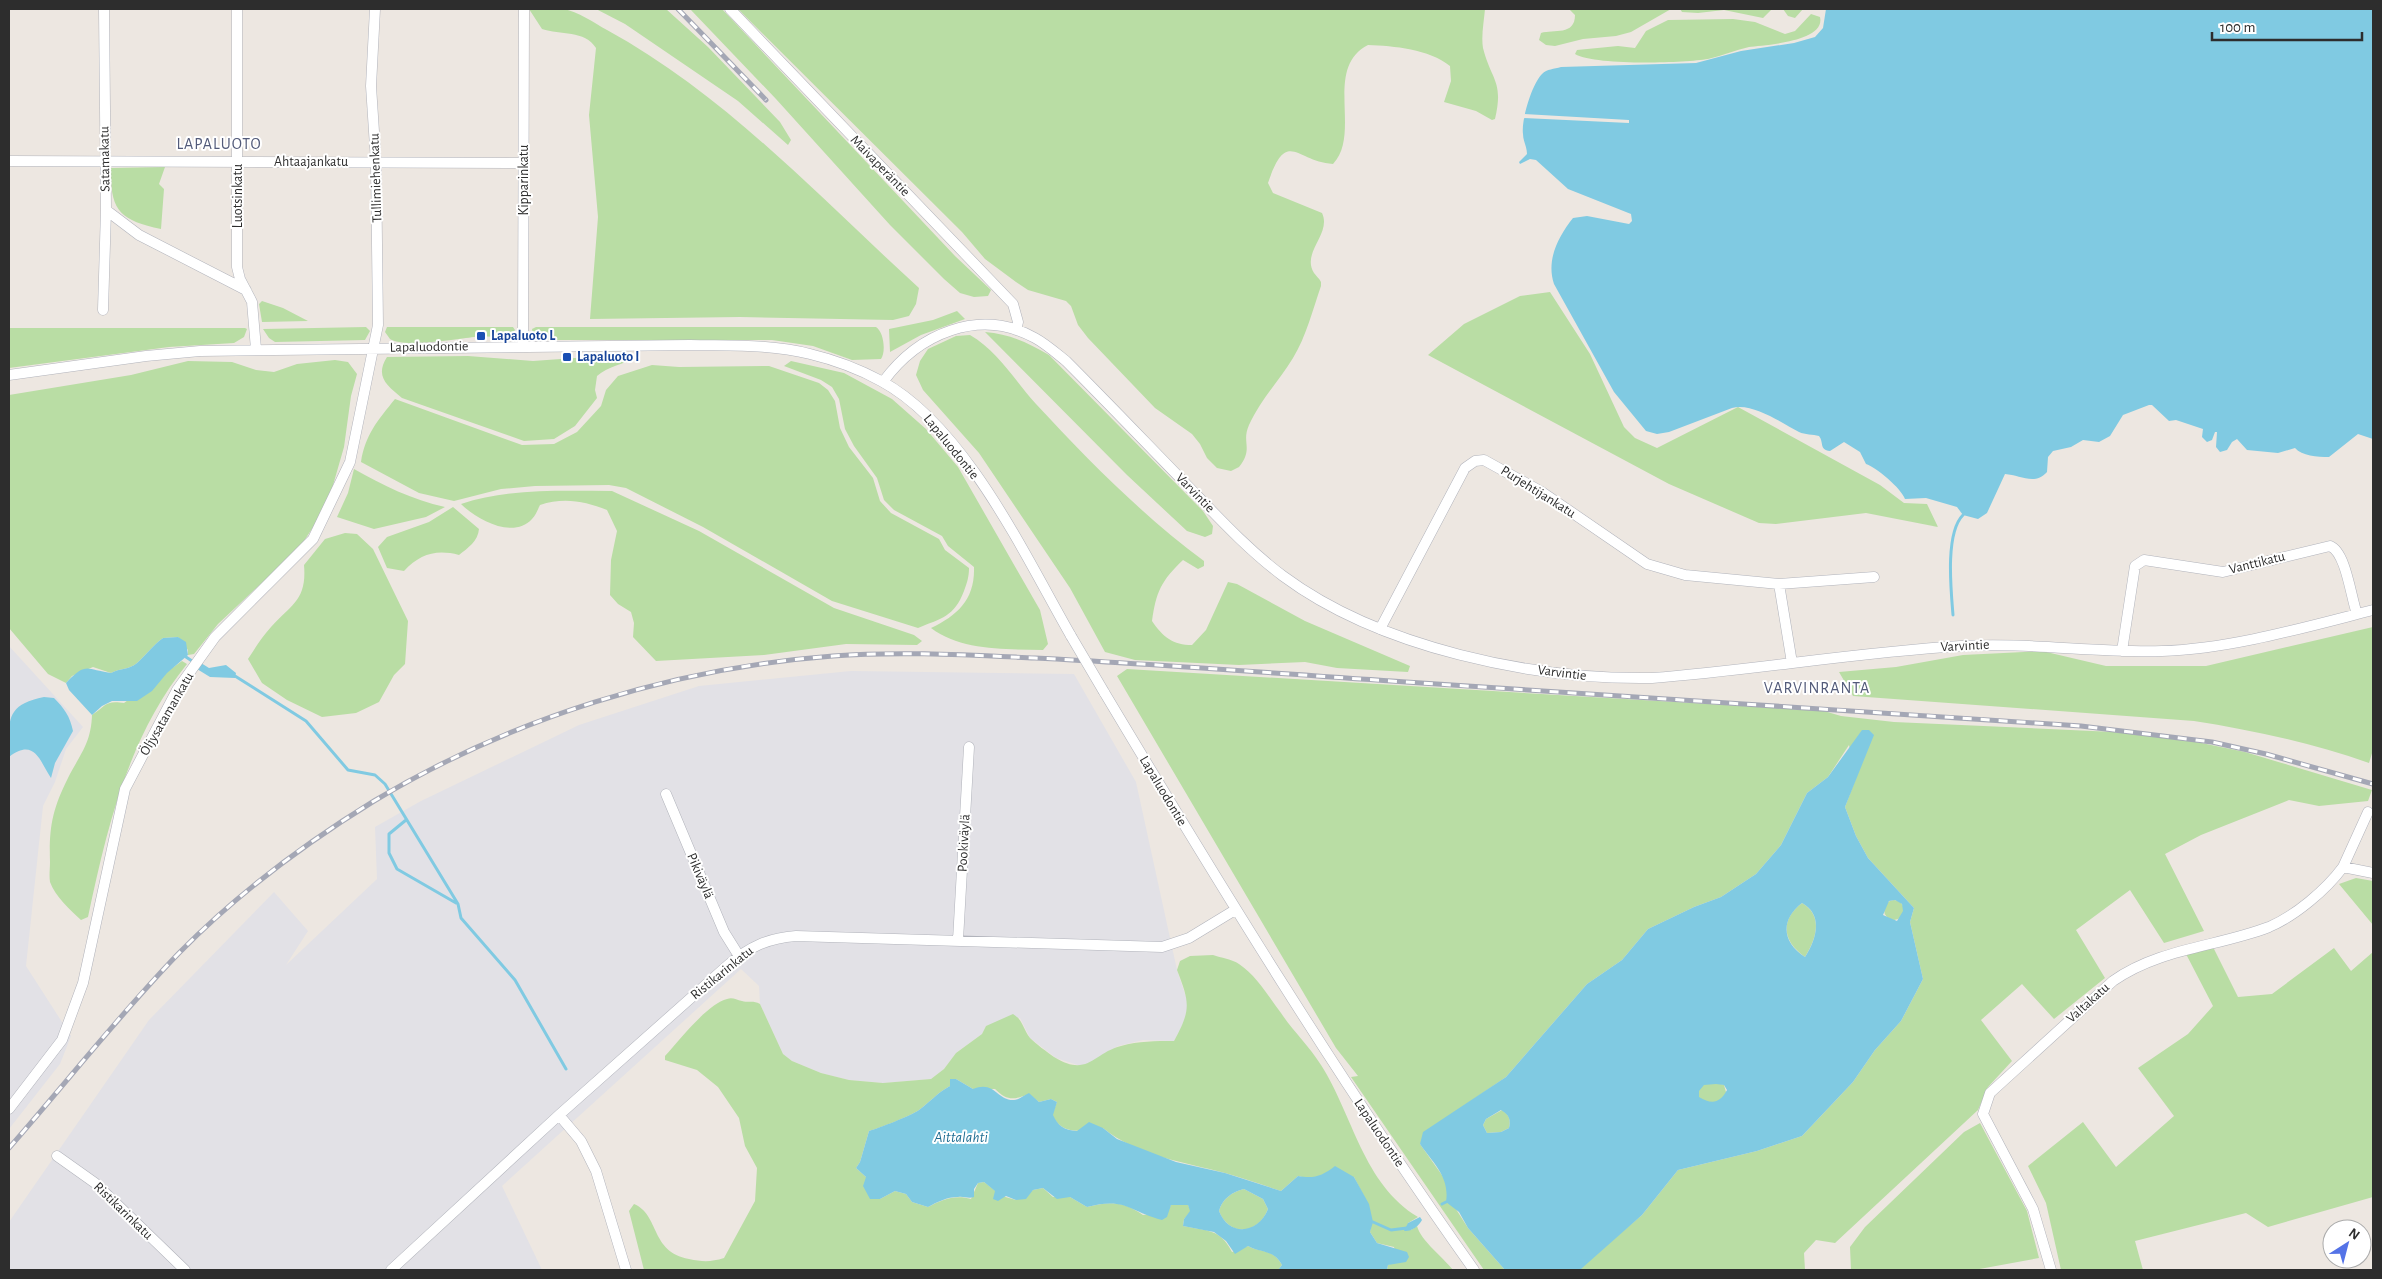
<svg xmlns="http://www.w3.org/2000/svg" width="2382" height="1279" viewBox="0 0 2382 1279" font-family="'Alegreya Sans',sans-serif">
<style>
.industrial{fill:#e2e1e6}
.green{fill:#b9dda4}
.water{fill:#80cae2;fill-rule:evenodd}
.pier{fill:#ede7e1}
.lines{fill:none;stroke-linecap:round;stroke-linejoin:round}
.stream{stroke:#80cae2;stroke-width:3}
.street-casing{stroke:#b1b3bb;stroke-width:11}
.street{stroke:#fff;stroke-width:10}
.rail-casing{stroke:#a4a7b5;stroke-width:5}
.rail{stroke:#fff;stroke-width:3;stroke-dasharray:9;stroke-linecap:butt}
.street-bridge-casing{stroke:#b1b3bb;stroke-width:11;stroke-linecap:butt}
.street-bridge{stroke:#fff;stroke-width:10}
.transit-dot{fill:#1a4fb4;stroke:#fff;stroke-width:2}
.labels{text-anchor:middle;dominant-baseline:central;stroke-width:4;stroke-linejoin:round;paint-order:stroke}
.street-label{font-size:14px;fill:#2d2d2d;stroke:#fff}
.transit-label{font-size:14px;font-weight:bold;fill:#164399;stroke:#fff;text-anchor:start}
.water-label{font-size:15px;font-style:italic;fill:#1d6c91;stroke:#fff}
.quarter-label{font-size:16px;letter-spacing:1px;fill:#525a79;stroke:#fff}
</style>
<rect width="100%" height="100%" fill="#ede7e1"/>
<path class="industrial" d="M9,646L83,727L66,749L55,782L43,806L26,966L71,1036L60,1064L9,1129Z
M851,671L1074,674L1136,782L1177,970L1188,1003L1185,1021L1174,1041L1143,1040L1118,1046L1092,1062L1081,1066L1056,1058L1030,1038L1020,1018L986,1026L982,1034L956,1053L944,1069L931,1079L883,1083L849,1080L821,1073L792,1061L783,1054L760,1004L759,986L741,969L502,1186L542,1270H9V1222L149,1020L274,892L308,931L286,965L377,879L375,827L421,801L579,725L699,686Z"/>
<path class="green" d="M529,9C540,9 553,7 563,9C578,11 594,23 607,30C726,95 820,198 919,288L916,304L909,316L893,320L740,317L590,319L598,217L589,115L596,48C585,30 560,35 542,29Z
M596,9H666L708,47L780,122L791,140L788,145L738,101L625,24Z
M690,9H722L955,256L991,290L988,296L974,297L960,293L944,279L890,225L776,99Z
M738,9H1485C1484,21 1481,36 1483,48C1491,80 1504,81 1495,119L1492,120L1476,111L1444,102L1451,81L1450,66C1429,49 1394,46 1368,45C1323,68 1362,134 1333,164C1296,162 1287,127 1268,183L1273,193L1322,213C1332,234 1301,252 1314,273C1316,276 1319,278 1321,282V286C1313,309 1306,337 1293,358C1279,381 1261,399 1249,425C1241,443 1254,448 1239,467L1231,471L1217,468L1207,458L1200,444L1192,434L1155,408L1088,338L1078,325L1071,306L1066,301L1028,290L1016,282L985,259L962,232Z
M1569,9H1671L1631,32L1616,36L1583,39L1555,46L1546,45L1539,40L1541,33C1554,29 1575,36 1575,15Z
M1680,9H1772L1763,18L1724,10L1698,13L1682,12Z
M1783,9H1803L1795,18L1788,16Z
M1811,14L1820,17C1826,42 1764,45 1749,47C1735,50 1722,56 1708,59C1683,63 1596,66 1575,54L1577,50L1618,46L1635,48L1646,31L1668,20L1733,19L1755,22L1785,34L1795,31Z
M165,167L159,184L164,189L161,229C120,220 110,211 111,168Z
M1550,292L1590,354L1624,427L1635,438L1657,448L1738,407L1880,485L1904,503L1927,504L1938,527L1866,513L1776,524L1759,523L1669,484L1428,355L1464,324L1520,296Z
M262,301L283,308L308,321L262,322L259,304Z
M957,311L965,319L921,335L890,352L889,329L933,320Z
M366,327L370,331L365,340L275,342L269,338L263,329Z
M387,327H513L515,330L510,337C498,337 486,336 474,337C457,339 403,348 390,339L385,332Z
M536,327H876C884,332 886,352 881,359L852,360L813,346L772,340H545C538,339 533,337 532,329Z
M9,328H245L247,329L244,337L234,343L169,347L9,368Z
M985,332C1010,334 1028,343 1049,355L1203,511L1213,526L1212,534L1205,537L1187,531L1127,475Z
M970,335C998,351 1015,381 1036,404C1088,460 1143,516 1204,561V566L1198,569L1183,560C1161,581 1156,592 1152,621C1163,637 1173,645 1192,645L1206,630L1228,582L1237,584L1305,621L1410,666L1408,672L1337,668L1305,662L1239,665L1135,660L1105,652L1070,588L979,453L923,390L916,375L920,361L928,349L956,336Z
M630,354L635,357C623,365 608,366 597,376L595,390L597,398L575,426L554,439L524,441L402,398C386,385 375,376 387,357L468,356L533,361Z
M335,360L348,362L357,374L351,396L344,447L327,506L300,547L218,624L194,654L188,655V650L178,637L163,638C153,645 146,655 137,663C129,670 120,668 111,673L93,667L72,676L66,683L48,674L9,628V395L131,375L188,361L232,362L256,370L274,372L297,364Z
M791,361L844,373L892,399L926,429L958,467L1040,610L1048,644L1043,650C1006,649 961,651 931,628C958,615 975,599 974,567L948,546L942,536L894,510L884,500L877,478L854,446L845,429L839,399L832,387L821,380L784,366Z
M652,365L679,367L769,366L819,383L828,390L835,401L840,428L849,447L873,478L880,501L891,513L939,539L945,550L969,568C969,577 967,583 964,591C954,617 942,618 918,628L832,601L703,527L626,488L609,485L535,486L501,489L454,501L419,493L361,462C365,435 378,420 395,399L522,445L554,444L577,432L601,406L606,390L618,376Z
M354,469C383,485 412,500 445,507L426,517L374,529L337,517L348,493Z
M612,491L699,531L834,608L914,635L922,641L917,645L846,644L764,655L656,661L633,637L634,623L631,612L618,604L610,595L611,560L617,531L607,510C585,501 563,497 540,505C538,509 536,515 532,519C513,540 476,519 461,504C509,488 562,491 612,491Z
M453,507L479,529C478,541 468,548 459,555C436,549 420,554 404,571L387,568L378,547L387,537L429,522Z
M345,533L357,534L373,549L408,621L405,664L394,675L379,702L356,713L322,717L287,700L262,683L248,659C255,648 262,637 271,627C292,604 307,600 304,565L325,539Z
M2373,627V750L2369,763C2312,743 2252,730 2194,721L1853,696L1839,672L1896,667L1963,655L2042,651L2106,666H2206Z
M182,661L187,664C128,737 107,828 88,917L81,920C70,910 55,896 50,882C49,876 50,868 50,862C49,828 52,810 68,778C80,754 91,744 92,715C106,706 105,700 124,703Z
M1127,669L1824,711L1841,716L1894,722L2158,734L2245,752L2372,790L2368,801L2319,806L2289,800L2201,835L2165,854L2204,931L2164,943L2130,890L2076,930L2105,978L2054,1019L2022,984L1981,1020L2012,1061L1988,1087L1978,1110L1835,1243L1816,1240L1804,1253L1805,1270H1577L1642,1215L1678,1170L1757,1151L1802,1136L1853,1082L1875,1050L1901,1021L1923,979L1910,922L1914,908L1868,858L1856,836L1845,807L1856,778L1849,745L1828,777L1807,793L1781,845L1756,874L1721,897L1694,907L1648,929L1622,960L1587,984L1506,1077L1468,1103L1420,1144L1444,1178L1454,1206L1468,1228L1505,1270H1484L1351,1077L1358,1076L1336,1048L1117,676Z
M2356,878L2373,881V925L2339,884Z
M1884 910a10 10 0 1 1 20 0a10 10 0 1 1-20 0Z
M1802,903C1824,916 1816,939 1805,957C1782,941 1780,920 1802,903Z
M2213,947L2238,997L2272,994L2334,948L2351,971L2373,952V1197L2268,1227L2246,1213L2135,1241L2143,1270H2061L2046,1203L2028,1166L2083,1122L2116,1167L2174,1116L2138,1068L2188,1034L2213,1006L2186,954Z
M1213,955C1221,958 1232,959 1239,964C1257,976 1268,996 1281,1013C1293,1031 1309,1046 1321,1065C1353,1115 1363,1184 1418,1217L1408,1223L1411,1230L1417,1226C1421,1241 1443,1257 1453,1270H1387L1388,1265L1398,1261L1394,1247L1377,1243L1370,1232C1375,1210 1363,1196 1354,1177L1323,1175L1311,1179L1298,1176L1281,1191C1262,1185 1244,1178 1225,1173C1184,1162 1137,1156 1103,1128C1083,1130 1063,1137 1052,1115L1057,1102L1051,1099L1039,1102L1029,1094C1014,1100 1007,1101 995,1089H973L956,1079H950V1086C937,1093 930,1102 919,1110C910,1116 880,1128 869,1131L860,1162L856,1168L866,1177L880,1199L895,1191L906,1194L912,1202L928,1207C941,1200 955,1194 971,1199L978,1183L984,1182L1002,1196L1016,1200L1033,1190L1043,1188L1053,1197H1070L1087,1207C1111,1201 1123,1201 1143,1215L1167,1212L1171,1205H1188L1191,1211L1184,1219L1183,1226C1206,1231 1220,1228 1232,1252L1248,1246C1260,1253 1273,1248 1282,1265L1278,1270H644L629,1211L634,1204C660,1215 650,1252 689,1259C703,1262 711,1262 724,1258L755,1201L757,1168L745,1146L739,1118L718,1087L697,1070L665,1060V1056C679,1041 707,1004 727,999C733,997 736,1000 742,1001C750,1003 753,1000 760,1004L783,1054L792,1061L821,1073L849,1080L883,1083L931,1079L944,1069L956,1053L982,1034L986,1026L1013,1014C1023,1020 1023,1029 1030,1038C1036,1044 1047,1052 1054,1057C1088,1078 1093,1053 1121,1046C1139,1041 1155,1041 1174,1041C1191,1010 1190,1003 1177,970L1180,961L1190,956Z
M1707,1080L1724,1085L1728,1099L1711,1106L1686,1090Z
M1502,1110C1509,1115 1511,1119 1509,1128L1501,1132L1487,1133L1483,1125L1486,1119Z
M1980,1123L2027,1211L2039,1258L1974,1270H1851L1850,1247L1865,1227L1964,1132Z
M1244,1189L1263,1199L1268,1209C1258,1235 1229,1237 1219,1211C1222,1199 1232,1192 1244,1189Z"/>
<path class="water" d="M1826,9H2373V439L2358,434L2329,457C2317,457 2302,456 2295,448L2278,453L2247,450L2237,439L2232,442L2227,450L2220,452L2216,447L2217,432H2215L2212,440L2207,442L2202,437L2203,429L2176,420L2169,421L2152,405H2149L2123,415L2110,436L2099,442L2083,440L2071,447L2053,451L2048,457L2047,472C2035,486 2020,475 2005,474L1987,513L1978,519L1963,515L1957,507L1926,498L1905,499C1901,488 1876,467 1866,464L1860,452L1844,442L1830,451C1819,450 1824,442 1819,436C1813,434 1805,435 1799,432C1782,423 1752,402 1732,408L1669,432L1657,434L1646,431L1614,392L1554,284C1546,260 1558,237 1573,218L1587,216L1629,224L1632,221L1631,214L1568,189L1536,160L1530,159L1520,164L1519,162L1527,154C1527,147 1523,141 1523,134C1521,120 1532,84 1542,74C1547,69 1554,69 1561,67L1696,63L1741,51L1794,43L1815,37L1823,28Z
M178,637L186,642L188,655L167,673L152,691L137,701H112L102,706L92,715L69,690L66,683C87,661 86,670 111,673C120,668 129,670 137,663C146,655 153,645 163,638Z
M201,663L209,668L226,665L236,673L235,678L210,677L197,669Z
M44,697L54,698C64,708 70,716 73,731L55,763L51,778C40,762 35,737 9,757C9,722 4,705 44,697Z
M1862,730H1869L1874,735L1845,807L1856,836L1868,858L1914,908L1910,922L1923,979L1901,1021L1875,1050L1853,1082L1802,1136L1757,1151L1678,1170L1642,1215L1581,1269L1505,1270L1468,1228L1459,1212L1446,1202C1450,1177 1433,1163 1420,1144L1423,1132L1506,1077L1587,984L1622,960L1648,929L1694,907L1721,897L1756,874L1781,845L1807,793L1828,777ZM1895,900L1902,904L1903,911L1897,921L1883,915L1889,901ZM1802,903C1824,915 1816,940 1805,957C1782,942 1780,920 1802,903ZM1716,1084L1724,1085L1727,1090C1720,1103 1712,1105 1699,1097V1091L1704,1085ZM1501,1110C1509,1115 1511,1119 1509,1128L1501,1132L1487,1133L1483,1125L1486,1119Z
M950,1079H956L973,1089C995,1080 997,1101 1014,1100C1018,1100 1025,1095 1029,1093L1039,1102L1051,1099L1057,1102L1053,1115C1058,1126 1064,1130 1077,1131L1089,1122L1103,1128L1117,1139L1176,1162L1225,1173L1281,1191L1298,1176C1314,1179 1322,1176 1335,1166L1354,1177L1369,1204L1373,1222L1370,1232L1377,1243L1407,1252L1409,1257L1406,1262L1388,1265L1387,1270H1278L1282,1265C1273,1249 1260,1253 1248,1246L1235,1254L1226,1241L1214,1232L1183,1226L1184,1219L1190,1211L1188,1205H1171L1167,1217L1162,1220C1128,1211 1126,1197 1087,1207L1070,1197L1057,1199L1043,1188L1033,1190L1026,1199L1016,1200L1006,1196L998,1201L993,1199L995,1191L984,1182L978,1183L974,1189V1197C968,1199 964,1196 958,1197C947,1197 937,1202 928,1207L912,1202L906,1194L895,1191L880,1199H870L863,1186L866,1177L856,1168L860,1162L869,1131C879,1128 910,1116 919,1110C930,1102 937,1093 950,1086ZM1244,1189L1263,1199L1268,1209C1258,1234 1229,1237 1219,1211C1222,1199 1232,1192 1244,1189Z
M1420,1217L1422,1220C1419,1226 1411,1232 1404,1231L1408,1223Z"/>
<path class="pier" d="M1522,114L1629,120V123L1522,118Z"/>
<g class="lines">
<path class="stream" d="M1953,615C1951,590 1945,533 1963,515
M186,657L192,661
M235,676L306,721L348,770L375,775L385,784L458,904L461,918L515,980L566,1069
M406,820L389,834V853L397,869L456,903
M1442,1204L1446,1202
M1373,1222L1391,1230L1407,1228"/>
<g class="street-casing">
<path id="street" d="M237,9V267L240,279L252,302L256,349
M730,9L1013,304L1018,322L1016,330
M9,161L524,163
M106,210L139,235L246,290
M103,310L106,210L104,9
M523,346L524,9
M9,375L146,356L200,351L690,345C730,346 771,344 810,354C835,360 859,369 881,381C965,426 1025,556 1071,636
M883,382C918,334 979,307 1035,338C1046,344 1056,353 1066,361C1106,401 1145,442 1185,483C1216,515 1247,549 1283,576C1380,648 1534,680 1652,678C1755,670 1858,652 1961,646C2028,642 2095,653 2162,651C2230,649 2306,627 2373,610
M1779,584L1874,577
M1380,629L1465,468L1475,461L1484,460L1542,492L1647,564L1685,575L1779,584L1792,663
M2122,651L2135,566L2144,560L2223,572L2330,546C2346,552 2351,598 2357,614
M1104,692C1222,889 1341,1083 1474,1270
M666,794L724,932L739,956
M2343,867L2368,812
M958,940L969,747
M9,1109L62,1040L83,983L125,789L177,690L215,637L313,539L350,462L378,325L376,162L371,86L375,9
M559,1115L581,1141L596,1171L626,1270
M57,1156L95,1183L185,1270
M391,1270L559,1115L728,965C749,947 768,938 796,936L1162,947L1189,938L1235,910
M2051,1270L2033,1209L1983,1114L1990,1093L2113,981C2160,948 2217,947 2269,927C2295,916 2326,890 2343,867L2373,873"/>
</g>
<use href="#street" class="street"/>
<g class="rail-casing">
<path id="rail" d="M678,9L766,100
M9,1148C66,1083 119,1015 179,953C237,894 304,844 374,801C512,718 673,668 833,656C900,651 968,655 1035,658C1159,664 1283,674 1406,682C1631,697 1856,711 2081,726L2212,742L2266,754L2373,784"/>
</g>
<use href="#rail" class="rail"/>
<g class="street-bridge-casing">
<path id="street-bridge" d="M1071,636L1104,692"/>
</g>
<use href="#street-bridge" class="street-bridge"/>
</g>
<g class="transit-dot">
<rect x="476" y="331" width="10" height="10" rx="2.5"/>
<rect x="562" y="352" width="10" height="10" rx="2.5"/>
</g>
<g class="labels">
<g class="street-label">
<text transform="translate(105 159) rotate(-91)">Satamakatu</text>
<text x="311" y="162">Ahtaajankatu</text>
<text transform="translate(880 166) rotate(46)">Maivaperäntie</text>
<text transform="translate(376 178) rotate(-92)">Tullimiehenkatu</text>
<text transform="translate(524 180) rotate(-90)">Kipparinkatu</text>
<text transform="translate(238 196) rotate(-90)">Luotsinkatu</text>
<text transform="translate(429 347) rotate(-1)">Lapaluodontie</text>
<text transform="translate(951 447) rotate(51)">Lapaluodontie</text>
<text transform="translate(1538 492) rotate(32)">Purjehtijankatu</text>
<text transform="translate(1195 493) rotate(46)">Varvintie</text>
<text transform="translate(2257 563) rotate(-14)">Vanttikatu</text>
<text transform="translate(1965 646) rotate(-3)">Varvintie</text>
<text transform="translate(1562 673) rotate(7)">Varvintie</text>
<text transform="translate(167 714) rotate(-60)">Öljysatamankatu</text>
<text transform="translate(1163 791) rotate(59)">Lapaluodontie</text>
<text transform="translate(964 843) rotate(-87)">Pookiväylä</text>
<text transform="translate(700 876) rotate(67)">Pikiväylä</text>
<text transform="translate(722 973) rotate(-39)">Ristikarinkatu</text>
<text transform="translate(2088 1003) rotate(-42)">Valtakatu</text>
<text transform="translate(1379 1133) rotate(56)">Lapaluodontie</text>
<text transform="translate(123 1211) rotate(44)">Ristikarinkatu</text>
</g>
<g class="transit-label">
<text x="491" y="336">Lapaluoto L</text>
<text x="577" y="357">Lapaluoto I</text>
</g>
<g class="water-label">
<text x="961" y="1137">Aittalahti</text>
</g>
<g class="quarter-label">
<text x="219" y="144">LAPALUOTO</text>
<text x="1817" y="688">VARVINRANTA</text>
</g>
</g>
<rect width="2382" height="1279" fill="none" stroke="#2d2d2d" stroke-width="20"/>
<g transform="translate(2347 1244) rotate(36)"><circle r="24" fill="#ffffff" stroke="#ababab"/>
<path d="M0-4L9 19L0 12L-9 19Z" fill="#5473e7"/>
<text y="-8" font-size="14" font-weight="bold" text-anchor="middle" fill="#2d2d2d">N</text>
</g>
<path d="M2212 32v8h150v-8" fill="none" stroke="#2d2d2d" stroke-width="2.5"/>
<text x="2220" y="32" font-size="15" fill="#2d2d2d" stroke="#ffffff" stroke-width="4" paint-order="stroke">100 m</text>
</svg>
